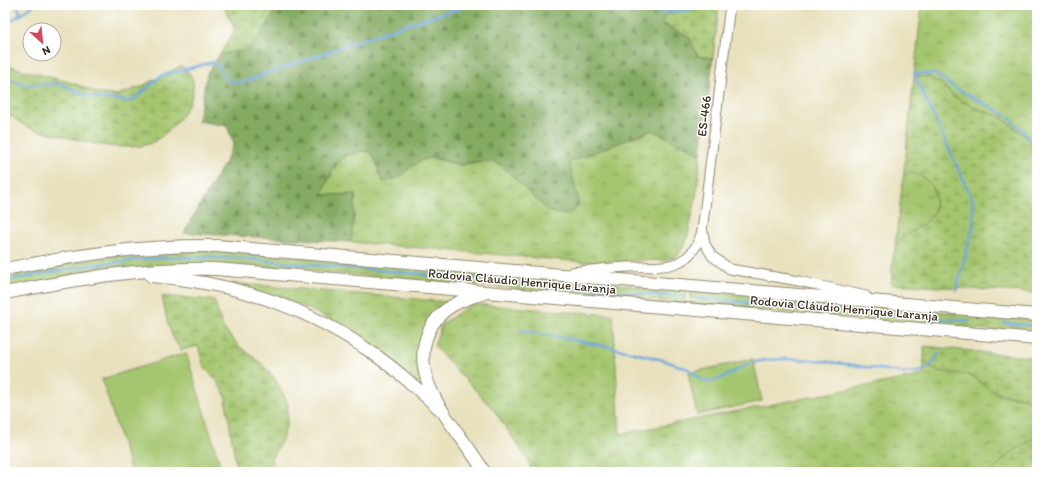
<svg xmlns="http://www.w3.org/2000/svg" width="1042" height="477" viewBox="0 0 1042 477" font-family="Itim,sans-serif">
<style>
.grass{fill:url(#grass-tufts);stroke:#707846}
.forest{fill:url(#forest-firs);stroke:#606a40}
.wetland{fill:url(#wetland-marsh);stroke:#707846}
.pitch{fill:#a5c66f;stroke:#707846}
.lines{fill:none;stroke-linecap:round;stroke-linejoin:round}
.stream{stroke:#6da6dd;stroke-width:2.5}
.minor-casing{stroke:#92866e;stroke-width:11}
.major-casing{stroke:#92866e;stroke-width:14}
.minor{stroke:#fff;stroke-width:9}
.major{stroke:#fff;stroke-width:12}
.labels{text-anchor:middle;dominant-baseline:central;stroke-width:3;stroke-linejoin:round;paint-order:stroke}
.street-label{font-size:13px;fill:#3b2a1e;stroke:#fff}
</style>
<defs>
<pattern id="grass-tufts" width="24" height="20" patternUnits="userSpaceOnUse"><rect width="24" height="20" fill="#a5c66f"/><path d="M3 7l-1-3M5 7V3M7 7l1-3M15 17l-1-3M17 17v-4M19 17l1-3" fill="none" stroke="#88a15b"/></pattern>
<pattern id="forest-firs" width="22" height="20" patternUnits="userSpaceOnUse"><rect width="22" height="20" fill="#84ab62"/><path d="M5 1l3.5 6h-7zM16 11l3.5 6h-7z" fill="#6d8b50"/></pattern>
<pattern id="wetland-marsh" width="20" height="14" patternUnits="userSpaceOnUse"><rect width="20" height="14" fill="#a5c66f"/><path d="M1 5h8M5 5V1M11 12h8M15 12V8" fill="none" stroke="#88a15b"/></pattern>
</defs>
<rect width="100%" height="100%" fill="#fff"/>
<filter id="ink" filterUnits="userSpaceOnUse"><feTurbulence type="fractalNoise" baseFrequency=".025" numOctaves="2"/><feDisplacementMap in="SourceGraphic" scale="8" xChannelSelector="R" yChannelSelector="G"/><feConvolveMatrix kernelMatrix="1 2 1 2 8 2 1 2 1" color-interpolation-filters="sRGB"/></filter>
<filter id="wash" filterUnits="userSpaceOnUse"><feTurbulence type="fractalNoise" baseFrequency=".012" numOctaves="4" result="noise"/><feDisplacementMap in="SourceGraphic" scale="16" xChannelSelector="R" yChannelSelector="G"/><feGaussianBlur stdDeviation="0.9" result="paint"/><feColorMatrix in="noise" values="0 0 0 0 0 0 0 0 0 0 0 0 0 0 0 0 0 1.4 0 .05"/><feComposite in="paint" operator="in"/></filter>
<g filter="url(#wash)">
<rect width="100%" height="100%" fill="#e8e1be"/>
<path class="grass" d="M922,5H1037V151L1025,136L1001,117L976,108L953,96L943,85L928,77L914,76Z
M652,130L701,154L696,198L686,243L678,255L666,260L585,262L351,242L356,194L322,195C332,170 339,150 369,151L376,157L379,175L392,181C403,176 409,165 421,160C435,155 444,163 457,164C472,165 488,156 502,166C521,179 533,202 554,213L579,202L568,162Z
M904,171C916,171 922,175 930,184C934,189 934,192 935,198C939,223 909,231 895,246Z
M216,250L686,290L685,303L240,265L5,288V274L115,255Z
M231,283L450,302L418,354V372L423,389C383,354 347,324 297,304C284,298 237,289 231,283Z
M691,290L1037,320V334L690,304Z
M472,304L613,315L620,434L923,375L924,361L929,367L971,375L1001,395L1024,398L1037,406V437L1009,454L991,472H532L528,460L493,409L434,346L442,324Z"/>
<path class="forest" d="M280,5H682L677,12L665,15L662,23L689,37L698,56L713,58L701,154L652,130L569,162L579,202C575,218 558,216 546,209L501,165C496,163 489,161 483,161C474,161 465,166 455,164C443,161 435,155 423,160C406,166 403,180 383,182C377,171 378,160 369,151C339,150 332,170 322,195L356,194L351,242L184,233C200,203 220,175 234,144L227,126L198,121L207,74L220,54L244,50Z"/>
<path class="wetland" d="M223,5H280L256,41L244,50L220,54L235,30Z
M682,5H719L713,58L698,56L689,37L662,23L665,15L677,12Z
M5,65L75,84L100,94L117,95L140,87L181,66C216,85 168,143 141,146C111,150 83,141 54,134C46,132 36,131 28,127C20,124 13,116 5,112Z
M914,76L928,77L943,85L953,96L976,108L1001,117L1025,136L1037,151V293L891,284C892,275 892,250 897,244C909,227 940,225 935,198C935,193 935,190 932,186C923,176 917,172 904,171Z
M162,296L214,300L223,328L240,347L261,363L276,380L288,404L287,425L280,444L271,459L275,472H237L225,395L217,381L204,367L198,346L181,350C168,334 166,316 162,296Z
M924,346L1037,358V406L1024,398L995,393L971,375L937,371L924,361Z
M1037,437V472H991L1009,454Z"/>
<path class="pitch" d="M186,353L221,468L209,472H131L102,379Z
M753,359L762,401L697,415L688,373Z"/>
<g class="lines">
<path class="stream" d="M17,5L21,15
M628,5C658,12 676,16 705,5
M5,25L34,5
M914,73L972,199L974,223L956,291
M915,73L935,74L955,88L1008,116L1037,146
M5,77L25,85L61,84L87,96L96,98L132,101L161,76L213,62C228,74 220,87 246,81L407,24L471,5
M5,281C56,271 108,261 160,258C185,256 211,258 237,258L683,297
M694,298L970,321
M1004,323L1037,326
M521,330L610,347L663,360L688,369L702,380L710,382C726,379 739,366 755,362C796,353 863,367 905,373C923,373 931,369 939,353"/>
</g>
</g>
<g filter="url(#ink)">
<g class="lines">
<g class="minor-casing">
<path id="minor" d="M703,232L705,244L712,256L730,269L799,281L866,296
M572,272C590,270 609,268 628,267C661,266 691,272 702,231L730,5"/>
</g>
<g class="major-casing">
<path id="major" d="M5,269C78,255 142,245 217,246L1037,315
M151,276C228,282 301,304 365,348C393,366 417,389 442,411
M5,293C77,279 141,267 216,269L1037,339
M482,294C459,300 439,309 429,331C405,383 461,430 484,472"/>
</g>
<use href="#minor" class="minor"/>
<use href="#major" class="major"/>
</g>
</g>
<g class="labels">
<g class="street-label">
<text transform="translate(704 116) rotate(-83)">ES-466</text>
<text transform="translate(522 281) rotate(5)">Rodovia Cláudio Henrique Laranja</text>
<text transform="translate(844 308) rotate(5)">Rodovia Cláudio Henrique Laranja</text>
</g>
</g>
<rect width="1042" height="477" fill="none" stroke="#fff" stroke-width="20"/>
<g transform="translate(42 42) rotate(153)"><circle r="19" fill="#ffffff" stroke="#b1aaa5"/>
<path d="M0-3L7 15L0 10L-7 15Z" fill="#d1495b"/>
<text y="-6" font-size="11" font-weight="bold" text-anchor="middle" fill="#3b2a1e">N</text>
</g>
</svg>
